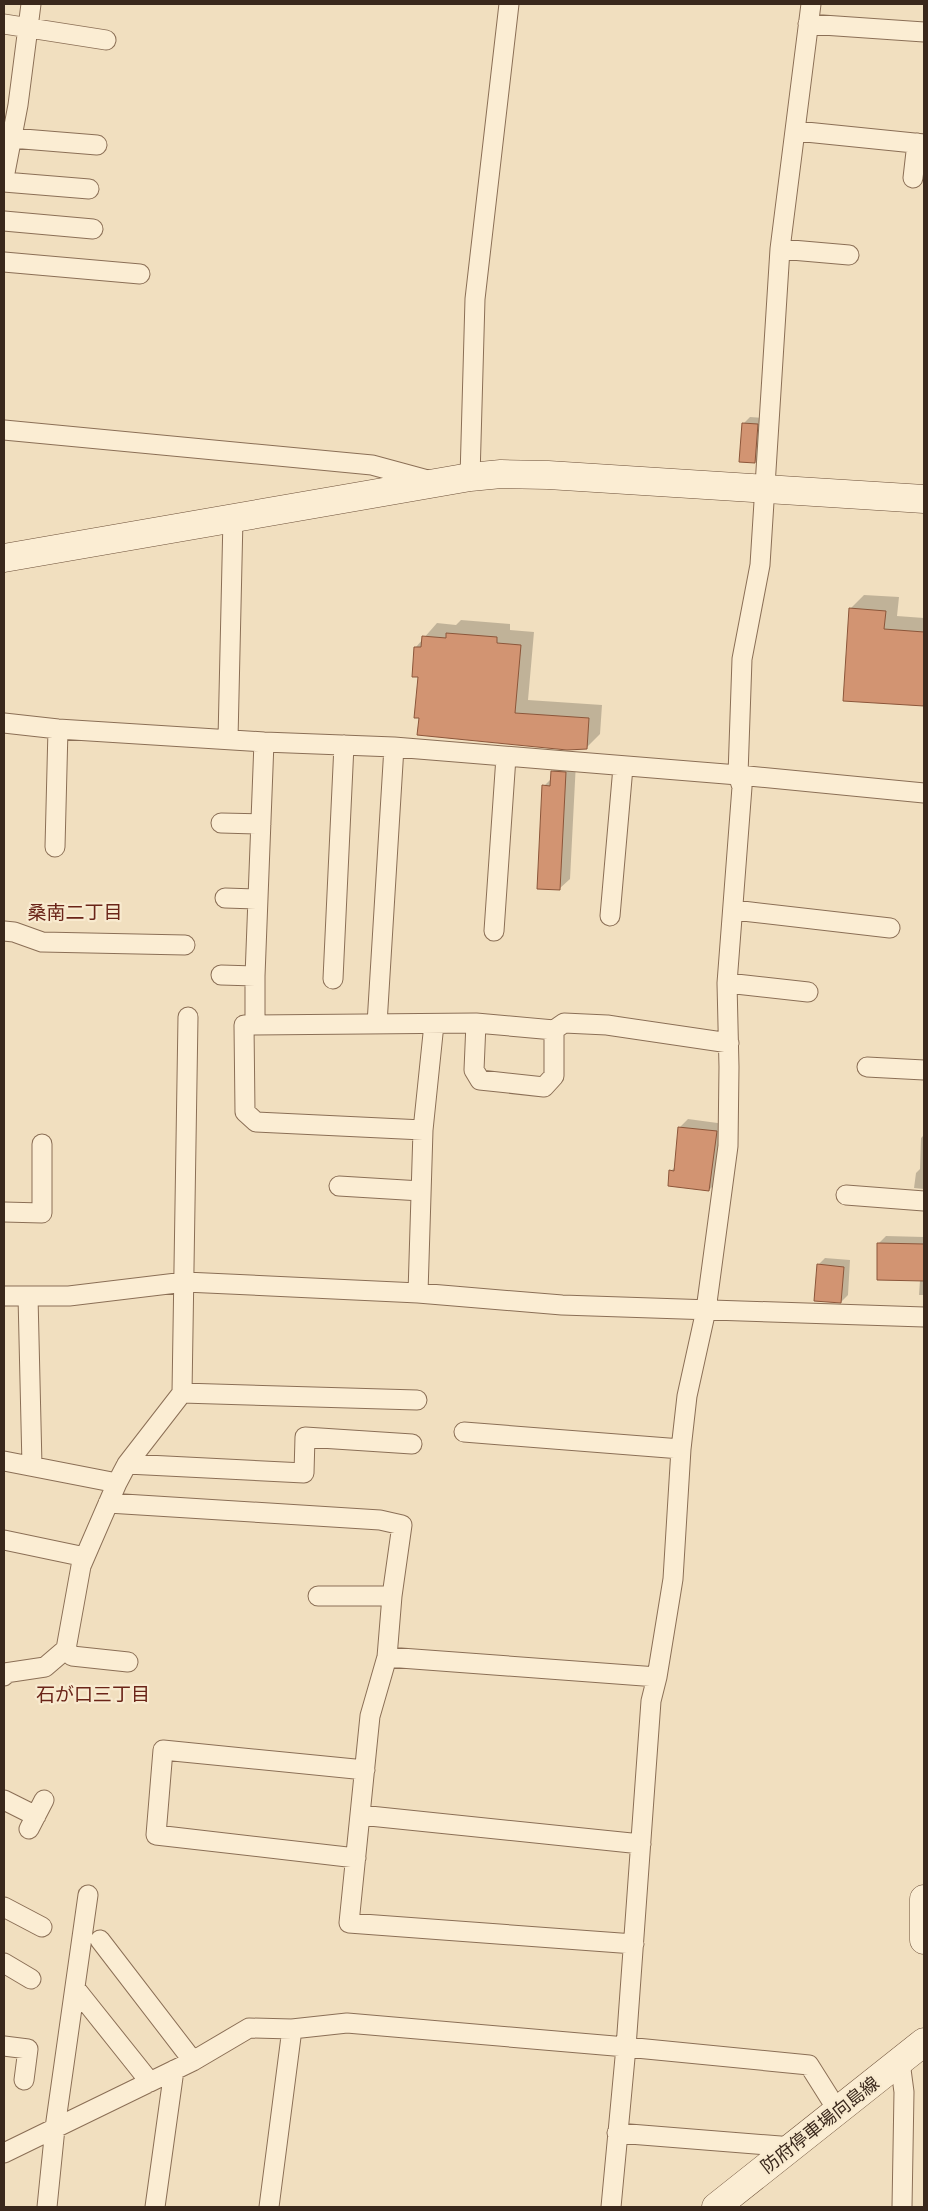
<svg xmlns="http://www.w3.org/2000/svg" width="928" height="2211" viewBox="0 0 928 2211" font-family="'Crimson Pro','Noto Sans JP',serif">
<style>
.shadow{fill:#0003}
.building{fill:#d29472;stroke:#8c563a}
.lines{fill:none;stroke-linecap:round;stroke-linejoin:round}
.street-casing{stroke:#8b6f56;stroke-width:21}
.secondary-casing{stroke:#6d5039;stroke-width:29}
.street{stroke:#fbedd3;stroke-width:19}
.secondary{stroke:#fbedd3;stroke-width:28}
.labels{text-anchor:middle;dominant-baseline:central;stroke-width:4.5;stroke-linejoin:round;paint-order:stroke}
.street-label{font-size:18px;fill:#3a281c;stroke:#f8eacf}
.neighbourhood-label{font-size:19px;fill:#6a2418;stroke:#f8eacf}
</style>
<rect width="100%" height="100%" fill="#f1dfbf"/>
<path class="shadow" d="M750,417L764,418L761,455L755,462L743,424Z
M864,595L899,597L897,616L924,618V705L845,700L850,609Z
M461,620L510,624V630L534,632L528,700L602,705L600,734L586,748L420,717L419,676L416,647L437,623L456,625Z
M562,761L576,762L570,879L559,889L544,786L552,778V772Z
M688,1119L725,1124L718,1181L709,1190L671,1171L676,1166L679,1128Z
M924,1135V1189L914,1188L916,1173L920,1169L921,1138Z
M924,1233V1295H919L920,1280L879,1243L886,1236L924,1237Z
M825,1258L850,1260L848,1295L841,1302L818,1265Z"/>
<path class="building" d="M742,423L758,424L755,463L739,462Z
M849,608L886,611L884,629L924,632V706L843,701Z
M446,633L497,637V643L521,645L515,713L589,718L587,749L567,750L417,735L419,718H414L418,677H412L414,647H421L422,636L446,638Z
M551,771L566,772L560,890L537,889L542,785L550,786Z
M678,1127L717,1131L709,1191L668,1186L669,1170L674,1171Z
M877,1243L924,1244V1281L877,1280Z
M817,1264L844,1267L841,1303L814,1301Z"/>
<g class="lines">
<g class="street-casing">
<path id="street" d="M4,24L106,40
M808,24L924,32
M796,131L924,144
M11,138L97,145
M4,178L18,105L31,4
M913,178L917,143
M4,182L89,189
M4,221L93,229
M780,249L849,255
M4,262L140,274
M4,430L372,465L431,481
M470,477L475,299L509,4
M4,723L58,729L264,742L394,747L738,775L924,793
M228,739L233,518
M221,823L261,824
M55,847L58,729
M225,898L258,899
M734,910L890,928
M610,916L623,767
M4,931L14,932L42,942L185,945
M494,931L506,757
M221,975L255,976
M333,979L344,745
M727,983L808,992
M476,1023L474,1070L480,1080L544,1087L554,1076V1030
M377,1024L394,747
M255,1025V976L264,742
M867,1067L924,1070
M423,1130L256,1122L245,1112L244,1025L476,1023L554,1030L564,1023L607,1025L729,1043
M339,1186L421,1191
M846,1195L924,1201
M4,1212L42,1213V1144
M418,1293L423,1130L434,1024
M4,1296H69L185,1282L418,1293L562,1305L924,1317
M28,1296L32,1466
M182,1393L417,1400
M464,1432L681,1449
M4,1461L117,1483
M127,1464L304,1473L305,1437L412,1444
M108,1503L380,1520L402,1525L392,1596L387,1657L370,1716L349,1923L634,1944
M4,1540L85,1557
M318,1596H392
M66,1649L72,1656L128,1662
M387,1657L657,1677
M4,1676L5,1673L45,1667L66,1649L81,1566L117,1483L127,1464L182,1393L188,1017
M4,1800L36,1816
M360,1815L641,1844
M29,1829L44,1800
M356,1858L156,1835L163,1750L365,1770
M4,1907L42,1927
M100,1940L193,2061
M4,1963L31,1979
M75,1988L150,2082
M4,2046L28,2049L24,2080
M900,2062L904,2092L902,2207
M617,2133L793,2147
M4,2153L193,2061L249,2028L292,2029L347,2023L626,2047L809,2065L838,2111
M47,2207L55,2128L88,1895
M155,2207L174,2070
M269,2207L292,2029
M611,2207L626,2047L651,1701L657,1677L673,1579L681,1449L687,1396L706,1310L728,1146L729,1067L727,983L742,787L738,775L742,659L760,565L780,249L811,4"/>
</g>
<g class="secondary-casing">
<path id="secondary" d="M4,558L470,477L501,474L548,475L924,499
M924,1899V1940
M716,2207L924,2042"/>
</g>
<use href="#street" class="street"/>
<use href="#secondary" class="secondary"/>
</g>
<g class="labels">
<g class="street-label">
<text transform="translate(820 2125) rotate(-38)">防府停車場向島線</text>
</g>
<g class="neighbourhood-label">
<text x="75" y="912">桑南二丁目</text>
<text x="93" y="1694">石が口三丁目</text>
</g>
</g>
<rect width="928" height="2211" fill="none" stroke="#3a281c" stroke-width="10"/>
</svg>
